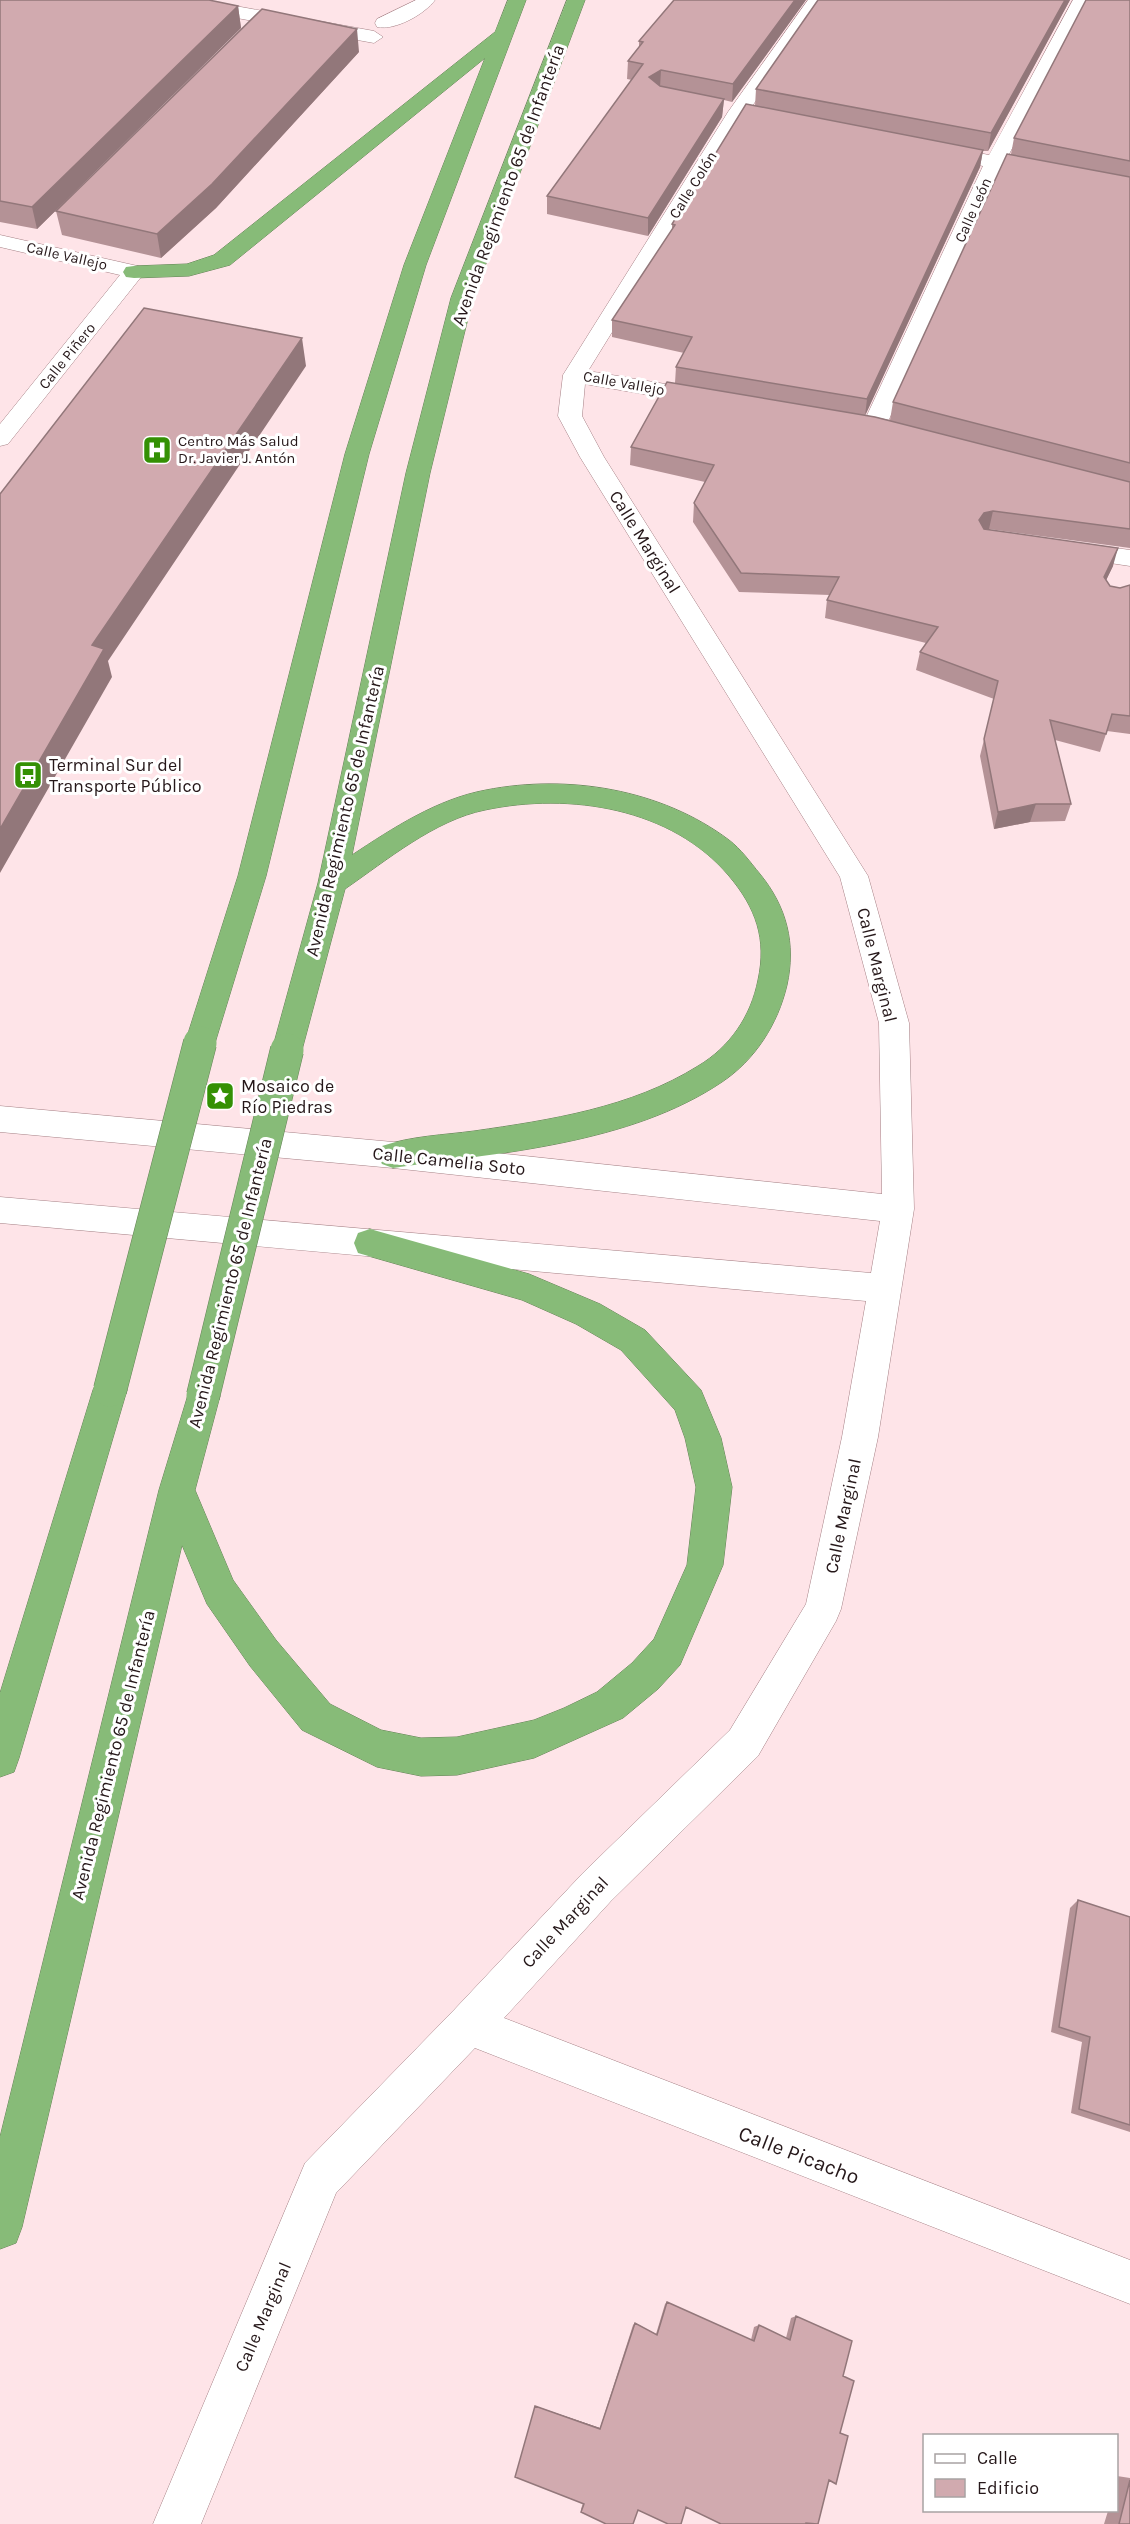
<svg xmlns="http://www.w3.org/2000/svg" width="1130" height="2524" viewBox="0 0 1130 2524" font-family="Karla,sans-serif">
<style>
.lines{fill:none;stroke-linecap:round;stroke-linejoin:round}
.minor-casing{stroke:#a58085;stroke-width:1}
.highway-casing{stroke:#658257;stroke-width:1}
.minor{fill:#fff;fill-rule:evenodd}
.highway{fill:#87bb78;fill-rule:evenodd}
.highway-bridge-casing{stroke:#658257;stroke-width:34;stroke-linecap:butt}
.highway-bridge{stroke:#87bb78;stroke-width:33}
.wall{fill:#b49296}
.shaded-wall{fill:#92777a}
.building{fill:#d1aaaf;stroke:#92777a;stroke-width:1.5}
.labels{text-anchor:middle;dominant-baseline:central;stroke-width:6;stroke-linejoin:round;paint-order:stroke}
.far-street-label{font-size:15px;fill:#251719;stroke:#fff}
.far-poi-label{font-size:15px;fill:#251719;stroke:#fff;text-anchor:start}
.street-label{font-size:18px;fill:#251719;stroke:#fff}
.poi-label{font-size:18px;fill:#251719;stroke:#fff;text-anchor:start}
.near-street-label{font-size:21px;fill:#251719;stroke:#fff}
</style>
<rect width="100%" height="100%" fill="#fee4e8"/>
<g class="lines">
<g class="minor-casing">
<path id="minor" d="M162,0H202L374,31L383,37L374,43L171,6Z
M416,0H435C425,14 395,31 377,27L375,23L377,19Z
M808,0H826L748,112L588,371L707,391L715,393L719,398L715,403L707,405L585,384L582,416L604,457L868,876L909,1023L914,1209L878,1437L841,1609L836,1621L758,1756L611,1901L504,2018L1130,2260V2304L475,2048L336,2193L201,2524H153L305,2163L454,2010L583,1873L730,1730L806,1604L842,1437L866,1301L0,1223V1197L871,1273L880,1221L393,1168L0,1132V1106L393,1142L882,1194L879,1023L840,877L580,457L558,416L563,375L728,112Z
M1073,0H1091L1007,158L1130,182V194L1002,170L886,426L882,431H866L862,426L983,166L930,155L927,151L930,147L937,145L989,155Z
M0,235L142,267L145,272L8,444L0,446V424L120,275L0,247Z
M1072,542L1130,550V566L1063,556L1060,550L1063,544Z"/>
</g>
<g class="highway-casing">
<path id="highway" d="M508,0H526L426,265L369,454L266,876L215,1043L211,1051L200,1055L189,1051L185,1043L238,876L345,454L404,265L485,58L230,265L189,276L134,278L126,277L123,272L126,267L134,266L187,264L214,255L495,32Z
M567,0H585L473,298L430,473L352,855C393,828 437,799 486,790C568,774 661,789 729,840C741,849 750,862 760,874C787,907 796,944 787,985C778,1024 755,1060 722,1082C630,1144 500,1153 393,1168L382,1164L377,1155L382,1146C411,1136 444,1135 474,1131C550,1120 631,1108 698,1066C730,1047 751,1016 758,980C767,939 756,908 729,876C672,808 570,792 485,810C435,820 387,860 345,889L302,1050L298,1058L287,1062L276,1058L272,1050L318,883L406,473L451,298Z
M370,1229L529,1274L600,1304L645,1330L701,1390L721,1438L732,1487L723,1565L680,1665L658,1689L623,1718L534,1758L457,1775L421,1776L377,1767L302,1730L250,1666L207,1604L182,1545L22,2227L16,2243L0,2249V2137L159,1490L191,1385L203,1381L215,1385L220,1396L195,1490L233,1580L276,1640L330,1704L381,1730L421,1738L457,1737L534,1720L564,1708L597,1692L632,1663L654,1639L687,1565L696,1487L685,1438L675,1410L621,1350L576,1324L522,1300L358,1253L354,1243L358,1233Z
M110,1375L122,1379L127,1390L19,1758L14,1772L0,1777V1693L93,1390L98,1379Z"/>
</g>
<use href="#minor" class="minor"/>
<use href="#highway" class="highway"/>
<g class="highway-bridge-casing">
<path id="highway-bridge" d="M110,1390L200,1043
M203,1396L287,1050"/>
</g>
<use href="#highway-bridge" class="highway-bridge"/>
</g>
<path class="wall" d="M0,0L238,6L241,28L37,229L0,222Z
M806,0L732,102L724,100L722,117L648,236L547,214V196L632,80L627,79L628,61L639,47V41Z
M818,0H1070L988,151H983L980,167L865,415L890,420L893,402L1011,154L1014,138L1130,0V548L989,529H986L1113,566L1106,580L1110,586L1120,588L1130,585V734L1107,731L1100,752L1055,740L1071,804L1065,821L1030,822L994,829L980,756L994,699L916,670L920,652L926,643L825,618L827,600L830,595L739,592L693,522L694,503L705,482L630,465L631,447L675,383L676,367L684,353L612,337V320L672,230V224L755,106L756,89Z
M359,52L216,208L161,258L62,235L56,211Z
M1078,1900L1130,1917V2132L1071,2113L1082,2042L1051,2032L1070,1908Z
M667,2302L751,2340L754,2327L759,2325L786,2338L791,2318L796,2316L843,2376L836,2484L829,2481L686,2507L581,2512V2509L583,2503L535,2406L600,2428L633,2325L635,2323L656,2334L665,2304Z
M1117,2476L1130,2478V2524H1104L1108,2511H1116Z"/>
<path class="shaded-wall" d="M795,0H806L732,102L733,84Z
M1065,0H1070L988,151L991,133Z
M238,6L241,28L37,229L32,207Z
M357,29L359,52L216,208L161,258L157,234Z
M661,70L660,88L649,77Z
M724,99L722,117L648,236V218Z
M983,150L980,167L865,416L867,399Z
M302,338L306,366L108,661L112,677L0,873V829L92,645Z
M993,511L989,529L980,531L979,520L984,513Z
M1118,548L1113,566L1099,595L1104,577Z
M1036,804L1030,822L994,829L998,812Z
M535,2406L600,2428V2429Z"/>
<path class="building" d="M0,0H209L238,6L32,207L0,201Z
M674,0H795L733,84L661,70L649,77L660,86L724,99L648,218L547,196L643,64L628,61L643,42L639,41Z
M818,0H1065L991,133L756,89Z
M1086,0H1130V161L1014,138Z
M262,9L357,29L212,184L157,234L56,211Z
M746,104L983,150L867,399L676,367L692,337L612,320L675,225L672,224Z
M1007,154L1130,177V463L893,402Z
M144,308L302,338L92,645L104,649L0,829V494Z
M667,382L875,417L1130,482V529L993,511L984,513L979,520L984,529L1118,548L1104,577L1110,586L1120,588L1130,585V716L1112,714L1106,734L1050,720L1071,804H1036L998,812L984,739L998,681L920,652L938,627L827,600L839,577L741,573L694,503L714,465L631,447Z
M1078,1900L1130,1917V2125L1079,2109L1090,2037L1059,2027Z
M667,2302L754,2341L759,2325L790,2340L796,2316L852,2341L843,2376L854,2381L840,2433L848,2436L836,2484L829,2480L818,2524L806,2523V2524H721L686,2507L681,2524H668L638,2510L633,2524H606L581,2512L584,2504L515,2477L535,2406L600,2429L635,2323L657,2335Z
M1130,2480V2524H1119Z"/>
<defs>
<g id="hospital-square" transform="scale(1.5)"><rect x="-9" y="-9" width="18" height="18" rx="4" fill="#349004" stroke="#fff"/><path d="M-5-5h3v3.5h4V-5h3V5h-3V1.5h-4V5h-3Z" fill="#fff"/></g>
<g id="bus-square" transform="scale(1.5)"><rect x="-9" y="-9" width="18" height="18" rx="4" fill="#349004" stroke="#fff"/><path d="M-5-6H5V4H4V6H2V4H-2V6H-4V4H-5ZM-3.5-4V0h7V-4ZM-3.5 1.2v1.5H-2V1.2ZM2 1.2v1.5H3.5V1.2Z" fill="#fff"/></g>
<g id="sight-square" transform="scale(1.5)"><rect x="-9" y="-9" width="18" height="18" rx="4" fill="#349004" stroke="#fff"/><path d="M0-6L1.8-2.2L6-1.7L2.9 1.2L3.7 5.4L0 3.3L-3.7 5.4L-2.9 1.2L-6-1.7L-1.8-2.2Z" fill="#fff"/></g>
</defs>
<g fill-rule="evenodd">
<use href="#hospital-square" x="157" y="450"/>
<use href="#bus-square" x="28" y="775"/>
<use href="#sight-square" x="220" y="1096"/>
</g>
<g class="labels">
<g class="far-street-label">
<text transform="translate(693 185) rotate(-58)">Calle Colón</text>
<text transform="translate(973 210) rotate(-66)">Calle León</text>
<text transform="translate(67 256) rotate(13)">Calle Vallejo</text>
<text transform="translate(67 356) rotate(-51)">Calle Piñero</text>
<text transform="translate(624 383) rotate(10)">Calle Vallejo</text>
</g>
<g class="far-poi-label">
<text x="178" y="441">Centro Más Salud<tspan x="178" dy="17">Dr. Javier J. Antón</tspan></text>
</g>
<g class="street-label">
<text transform="translate(508 185) rotate(-70)">Avenida Regimiento 65 de Infantería</text>
<text transform="translate(645 542) rotate(58)">Calle Marginal</text>
<text transform="translate(345 811) rotate(-77)">Avenida Regimiento 65 de Infantería</text>
<text transform="translate(877 965) rotate(76)">Calle Marginal</text>
<text transform="translate(449 1161) rotate(6)">Calle Camelia Soto</text>
<text transform="translate(230 1283) rotate(-76)">Avenida Regimiento 65 de Infantería</text>
<text transform="translate(843 1516) rotate(-78)">Calle Marginal</text>
<text transform="translate(113 1755) rotate(-76)">Avenida Regimiento 65 de Infantería</text>
<text transform="translate(565 1922) rotate(-47)">Calle Marginal</text>
<text transform="translate(263 2317) rotate(-67)">Calle Marginal</text>
</g>
<g class="poi-label">
<text x="49" y="765">Terminal Sur del<tspan x="49" dy="21">Transporte Público</tspan></text>
<text x="241" y="1086">Mosaico de<tspan x="241" dy="21">Río Piedras</tspan></text>
</g>
<g class="near-street-label">
<text transform="translate(799 2155) rotate(21)">Calle Picacho</text>
</g>
</g>
<rect x="923" y="2434" width="195" height="78" fill="#ffffff" stroke="#a8a2a3" stroke-width="1.5"/>
<rect x="935" y="2454" width="30" height="9" fill="#ffffff" stroke="#a8a2a3" stroke-width="1.5"/>
<text x="977" y="2464" font-size="18" fill="#251719">Calle</text>
<rect x="935" y="2479" width="30" height="18" fill="#d1aaaf" stroke="#a8a2a3" stroke-width="1.5"/>
<text x="977" y="2494" font-size="18" fill="#251719">Edificio</text>
</svg>
